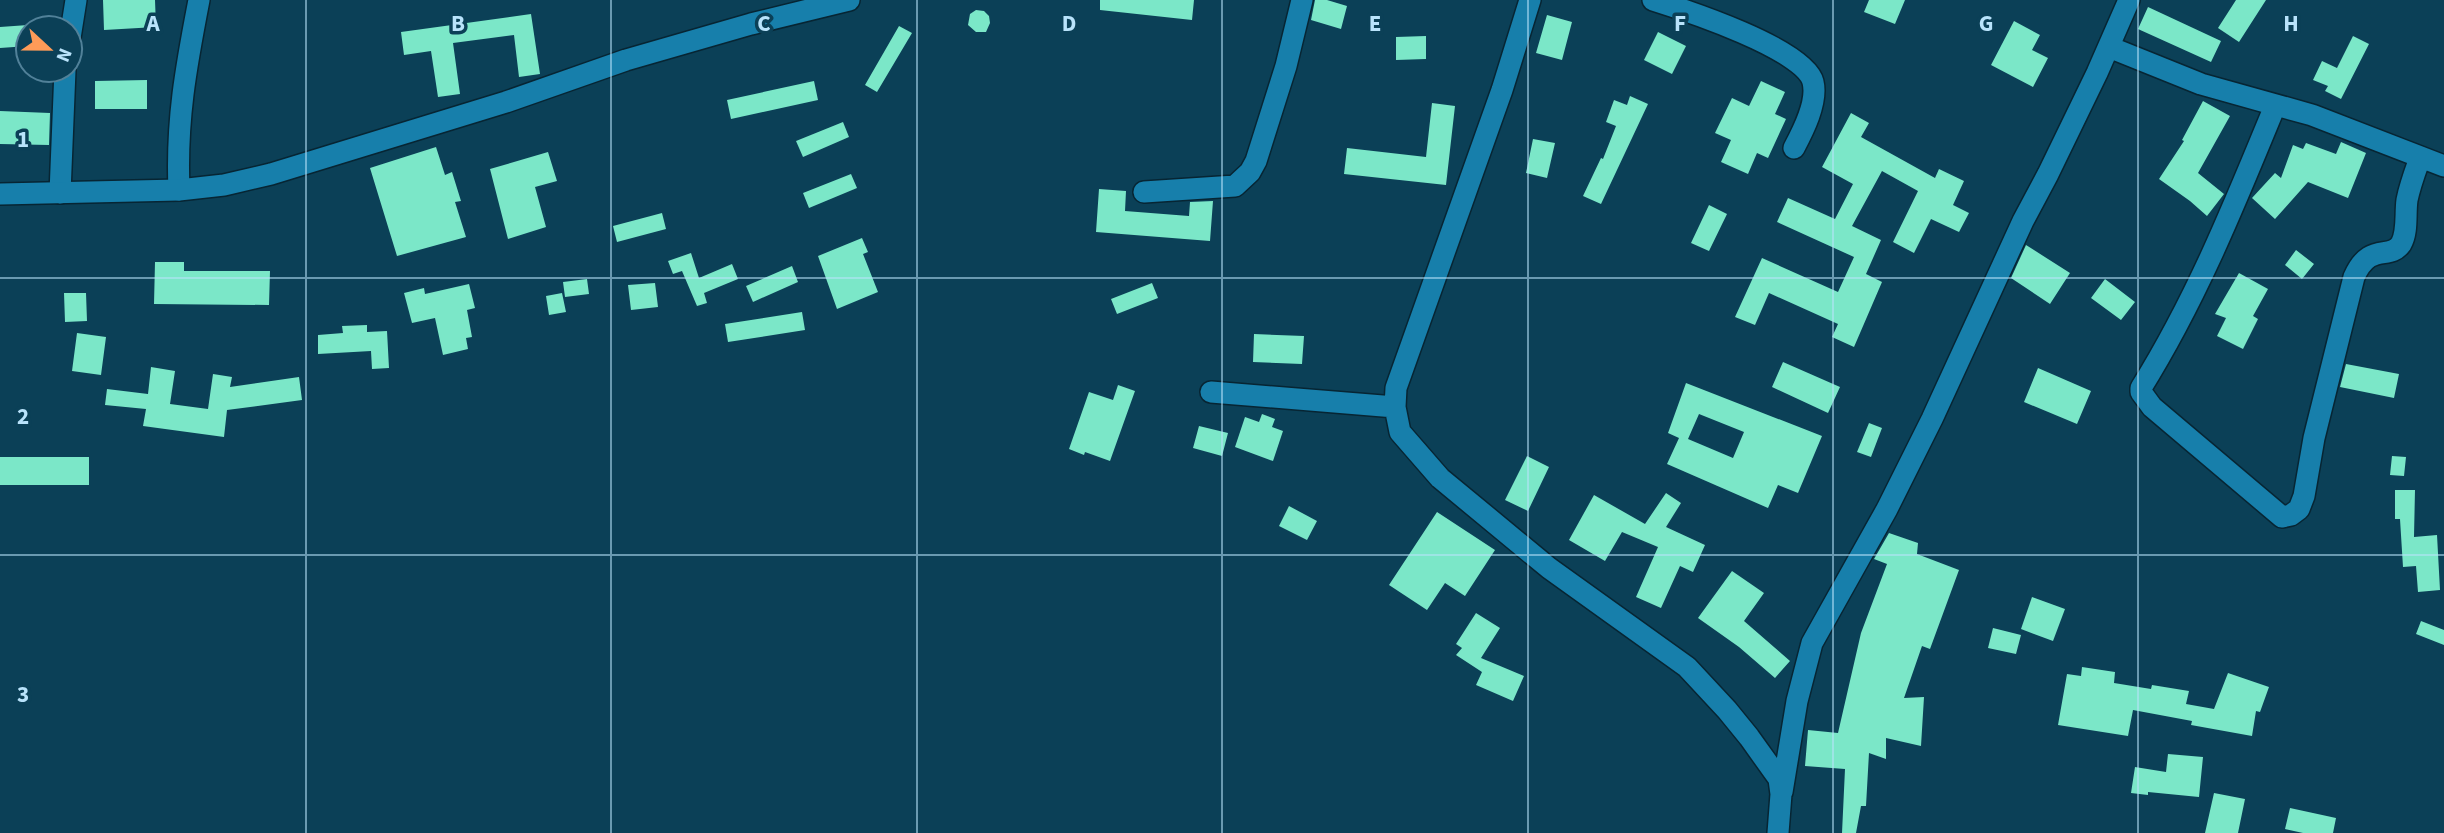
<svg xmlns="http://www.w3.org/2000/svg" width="2444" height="833" viewBox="0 0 2444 833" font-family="'Source Sans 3',sans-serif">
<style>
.building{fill:#7be7c8;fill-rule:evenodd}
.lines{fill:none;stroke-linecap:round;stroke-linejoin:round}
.minor-casing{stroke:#072533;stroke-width:24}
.tertiary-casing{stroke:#072533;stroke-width:24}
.minor{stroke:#177fab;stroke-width:21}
.tertiary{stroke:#177fab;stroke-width:21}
.grid{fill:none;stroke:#b9e3fb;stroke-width:2;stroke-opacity:0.55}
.grid-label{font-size:23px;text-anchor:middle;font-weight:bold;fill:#b9e3fb;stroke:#0b4057;stroke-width:7;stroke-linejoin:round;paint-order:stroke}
</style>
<rect width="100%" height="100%" fill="#0b4057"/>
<path class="building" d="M103,0H155L156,27L104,30Z
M1100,0H1194L1192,20L1100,10Z
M1315,0H1327L1347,6L1341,29L1311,20Z
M1869,0H1905L1895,24L1864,12Z
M2236,0H2266L2239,42L2218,28Z
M2148,7L2221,41L2211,62L2138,29Z
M976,10L984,11L989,16L990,23L986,32H976L968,25L970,14Z
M531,14L540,74L519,77L514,35L453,43L460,94L438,97L431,51L404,55L401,32Z
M1547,15L1572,22L1562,60L1536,53Z
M2014,21L2040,35L2032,50L2048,58L2033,87L1991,65Z
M28,25V46L0,48V27Z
M899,26L912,33L877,92L865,85Z
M1658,32L1686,46L1672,74L1644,60Z
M1426,36V59L1396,60V37Z
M2353,36L2369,44L2341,99L2325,91L2328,86L2313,80L2322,61L2337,68Z
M147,80V109H95V81Z
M814,81L818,100L731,119L727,100Z
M1761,81L1785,92L1775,114L1786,119L1768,158L1757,153L1748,174L1721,162L1731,140L1715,133L1732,98L1749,106Z
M1630,96L1648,104L1601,204L1583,196L1601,158L1603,159L1616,126L1606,122L1614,100L1627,105Z
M2203,101L2230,116L2198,173L2224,194L2207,216L2190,201L2159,179L2184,141L2182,140Z
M1432,103L1455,106L1446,185L1344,174L1347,148L1426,157Z
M0,111L50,113L49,145L0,144Z
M1851,113L1869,123L1861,137L1935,178L1939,169L1964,181L1953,205L1969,213L1959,232L1931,219L1914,253L1893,242L1918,191L1882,171L1852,226L1881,240L1866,274L1882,282L1854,347L1832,337L1838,324L1769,293L1755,325L1735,317L1762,258L1838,292L1854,257L1777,222L1788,198L1835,219L1853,184L1822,167Z
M843,122L849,137L803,157L796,141Z
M1533,139L1555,143L1547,178L1526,173Z
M2341,142L2366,153L2348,198L2308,182L2275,219L2252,198L2275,173L2281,178L2293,145L2303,149L2306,143L2336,154Z
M436,147L445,175L452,172L461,201L455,202L466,237L397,256L370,168Z
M548,152L557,181L535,187L546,227L508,239L490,169Z
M851,174L857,188L809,208L803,193Z
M1099,189L1126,191L1125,211L1189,216L1190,202L1213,201L1210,241L1096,232Z
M1709,205L1727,214L1709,251L1691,243Z
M662,213L666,229L617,242L613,226Z
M862,238L868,252L863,254L878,292L837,309L818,256Z
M2026,245L2070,273L2050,304L2011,278Z
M2296,250L2314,264L2302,279L2285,265Z
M691,253L699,278L732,264L738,279L704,293L707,303L697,306L682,271L673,274L668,261Z
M155,262H184V271H270L269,305L154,304Z
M792,266L798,282L753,302L746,286Z
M2239,273L2268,289L2253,316L2258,319L2243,349L2217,336L2226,318L2215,314Z
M587,279L589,294L565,297L563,282Z
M2105,279L2135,302L2121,320L2091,298Z
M655,283L658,307L631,310L628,285Z
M1152,283L1158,298L1117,314L1111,299Z
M469,284L475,308L467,310L472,337L466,338L468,349L443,355L435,318L412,323L404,293L424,288L425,294Z
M64,293H86L87,321L65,322Z
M562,293L566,312L549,315L546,296Z
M802,312L805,330L728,342L725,324Z
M367,325V332L387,331L389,368L372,369L371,351L318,354V335L343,333L342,326Z
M77,333L106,337L101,375L72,371Z
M1254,334L1304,336L1302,364L1253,362Z
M1783,362L1840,387L1828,413L1772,387Z
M2346,364L2399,374L2394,398L2340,387Z
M151,367L175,371L170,404L208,409L213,374L232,377L230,387L299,377L302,400L227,410L224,437L143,426L146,409L105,405L107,389L148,394Z
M2038,368L2091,391L2077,424L2024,402Z
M1686,383L1822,436L1798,493L1778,485L1768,508L1667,464L1679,438L1668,433ZM1699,414L1744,432L1733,458L1688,439Z
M1118,385L1135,391L1110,461L1085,452L1084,455L1069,449L1089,392L1113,400Z
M1262,414L1275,419L1272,427L1283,431L1273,461L1235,447L1245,417L1259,422Z
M1869,423L1882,428L1871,457L1857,452Z
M1199,426L1228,433L1222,456L1193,448Z
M1527,456L1549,467L1528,511L1505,500Z
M2392,456L2406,457L2404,476L2390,475Z
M0,457H89V485H0Z
M2395,490H2415L2414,537L2437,535L2440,590L2418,592L2416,566L2403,567L2400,519H2395Z
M1666,493L1681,503L1666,527L1705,545L1693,572L1680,566L1661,608L1636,597L1658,547L1622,532L1605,561L1569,540L1594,495L1645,524Z
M1289,506L1317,521L1307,540L1279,526Z
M1437,512L1495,550L1465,596L1445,583L1427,610L1389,585Z
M1889,533L1918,543L1917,554L1959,570L1930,649L1922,646L1904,698L1924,697L1921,746L1886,738V759L1869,753L1866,806H1861L1856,833H1842L1845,769L1805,766L1808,730L1838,733L1861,633L1887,564L1874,559Z
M1732,571L1764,593L1744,621L1790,661L1775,678L1739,647L1698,618Z
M2032,597L2065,609L2053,641L2021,629Z
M1476,613L1500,628L1481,658L1524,676L1513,701L1476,685L1482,672L1456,655L1462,648L1456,644Z
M2421,621L2444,630V645L2416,634Z
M1993,628L2021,635L2016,654L1988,648Z
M2082,667L2115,672L2114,683L2151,689L2152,685L2189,691L2186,704L2214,709L2228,673L2269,687L2260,712L2256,711L2252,736L2191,725L2192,721L2133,710L2128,736L2058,725L2067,674L2081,676Z
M2168,754L2203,757L2199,797L2148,792V795L2131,793L2135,767L2166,772Z
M2214,793L2245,799L2238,833H2205Z
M2290,808L2336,818L2333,833H2303L2285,829Z"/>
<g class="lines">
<g class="minor-casing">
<path id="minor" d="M1530,0L1502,90L1396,388L1395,407L1400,432L1440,478L1549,568L1687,667L1727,710L1749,737L1779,779L1781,794L1778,833
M1653,0C1685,10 1805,49 1813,82C1818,102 1803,131 1794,148
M70,38L76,0
M2109,47L2201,84L2312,115L2444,166
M2275,106C2235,203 2197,298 2141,388V392L2152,407L2282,517L2291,515L2299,509L2304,496L2314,438L2354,277C2370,241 2389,261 2401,244C2408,232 2405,214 2407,200C2410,185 2415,172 2420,158
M179,190C176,121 186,67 199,0
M1144,192L1235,186L1250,172L1256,161L1286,66L1302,0
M60,193L65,70
M1211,392L1395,407
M1782,792L1797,701L1812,643L1887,509L1932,419L2023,221L2048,174L2097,73L2129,0"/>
</g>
<g class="tertiary-casing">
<path id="tertiary" d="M0,194L179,190L224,185L271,174L506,102L626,60L751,24L849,0"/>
</g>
<use href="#minor" class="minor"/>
<use href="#tertiary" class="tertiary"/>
</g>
<path class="grid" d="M306,0V833M611,0V833M917,0V833M1222,0V833M1528,0V833M1833,0V833M2138,0V833M0,278H2444M0,555H2444"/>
<g class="grid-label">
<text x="153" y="31">A</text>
<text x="458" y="31">B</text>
<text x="764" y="31">C</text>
<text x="1069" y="31">D</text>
<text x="1375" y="31">E</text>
<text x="1680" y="31">F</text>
<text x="1986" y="31">G</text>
<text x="2291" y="31">H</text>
<text x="23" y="147">1</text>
<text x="23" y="424">2</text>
<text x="23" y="702">3</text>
</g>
<g transform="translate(49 49) rotate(112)"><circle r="33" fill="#0b4057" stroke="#518199" stroke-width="2"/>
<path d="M0-5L12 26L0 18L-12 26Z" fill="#fe9b58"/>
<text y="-10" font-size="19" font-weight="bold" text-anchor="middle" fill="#b9e3fb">N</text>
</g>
</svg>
